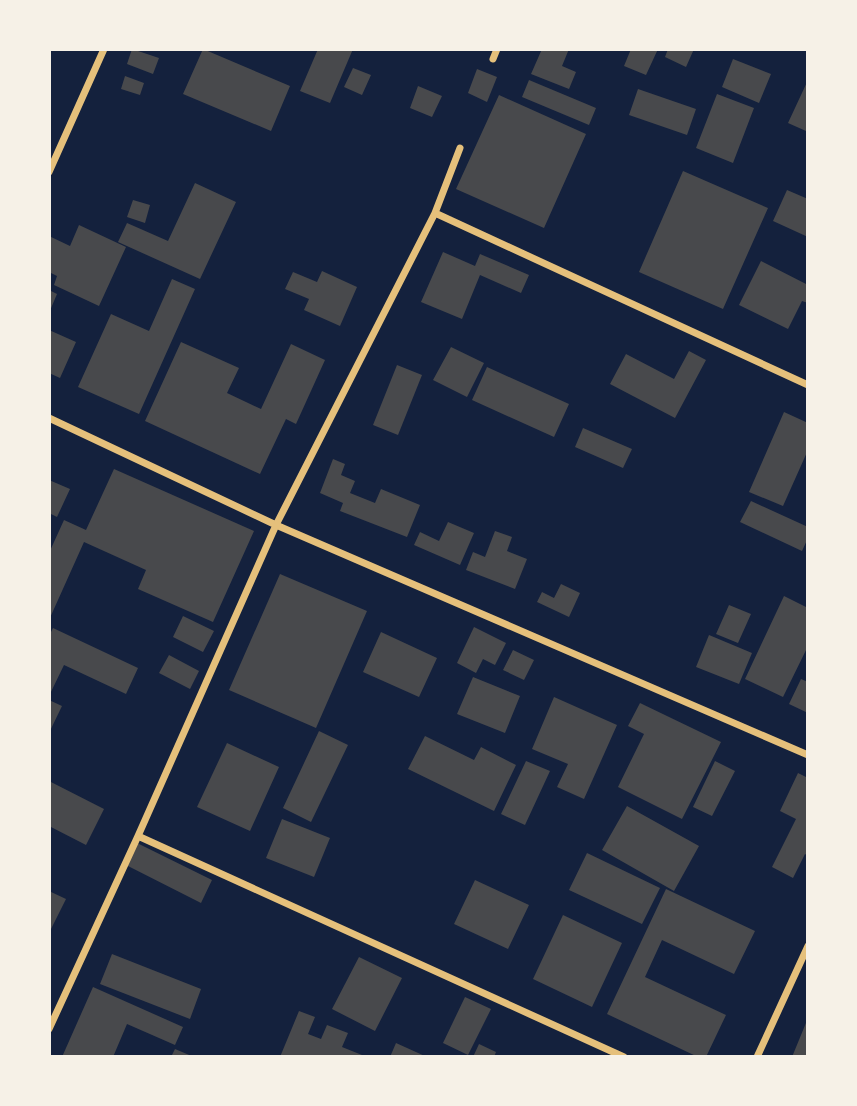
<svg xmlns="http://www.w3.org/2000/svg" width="857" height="1106" viewBox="0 0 857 1106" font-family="Ubuntu,sans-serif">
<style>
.building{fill:#48494c}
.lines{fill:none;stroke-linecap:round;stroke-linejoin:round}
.minor{stroke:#e5c07b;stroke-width:7}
</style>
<rect width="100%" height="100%" fill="#14213d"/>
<path class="building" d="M132,49L159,58L153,74L127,64Z
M203,49L290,86L271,131L183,94Z
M318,49H353L330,103L300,91Z
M542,49H569L562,66L576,72L569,89L531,74Z
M631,49H658L646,75L624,66Z
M668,49H694L686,67L665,57Z
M733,59L771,74L759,103L722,87Z
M353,68L371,75L362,95L344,87Z
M477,69L497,77L487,102L468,93Z
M125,76L144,83L140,95L121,89Z
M529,80L596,108L589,125L522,97Z
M808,80V127L806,131L788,123Z
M418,86L442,96L432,117L410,108Z
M638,89L696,109L687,135L629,115Z
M717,94L754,108L733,163L696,148Z
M499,95L586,134L544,228L456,189Z
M683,171L768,208L723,309L639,272Z
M195,183L236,202L200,279L118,242L127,223L168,241Z
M787,190L808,199V237L773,221Z
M133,200L150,205L145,223L127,217Z
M79,225L126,247L99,306L54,285L57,276L49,272V236L70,246Z
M443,252L475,266L480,254L529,275L521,293L480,275L462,319L421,302Z
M761,261L808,285V303L802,301L788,329L739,305Z
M322,271L357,287L340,326L304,310L309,299L285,289L293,272L317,282Z
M172,279L195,289L139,414L78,387L111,314L149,331Z
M49,290L57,294L49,313Z
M49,330L76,342L60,378L49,373Z
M181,342L239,368L227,393L261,409L291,344L325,360L296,424L286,419L260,474L145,421Z
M451,347L484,363L467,397L433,380Z
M689,351L706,360L675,418L610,384L626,354L674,379Z
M397,365L422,375L398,435L373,425Z
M487,367L569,404L554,437L472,400Z
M784,412L808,423V450L783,506L749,492Z
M583,428L632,449L623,468L575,447Z
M333,459L345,464L341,475L355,481L350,493L375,503L381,489L420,505L407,537L340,511L343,503L320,493Z
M114,469L254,531L213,622L138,589L146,570L84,542L49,620V553L64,520L86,530Z
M49,480L70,489L57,517L49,513Z
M751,501L808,527V538L802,551L740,522Z
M448,522L474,533L460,565L414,545L420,532L439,541Z
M495,531L512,537L507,551L527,559L515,589L466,570L473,552L485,557Z
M280,574L367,611L316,728L229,690Z
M561,584L580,593L569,617L537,602L542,592L554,598Z
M784,596L808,608V646L783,697L745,679Z
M729,605L751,614L738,643L716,634Z
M183,616L214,631L203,652L173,637Z
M474,627L506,643L495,665L483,659L476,673L457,663Z
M53,628L138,668L126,694L64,665L49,696V636Z
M381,632L437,658L419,697L363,672Z
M709,635L752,653L739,684L696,667Z
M513,650L534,660L524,680L503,670Z
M169,655L199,671L190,689L159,673Z
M473,677L520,696L505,733L457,714Z
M801,679L808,682V713L789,704Z
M554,697L617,725L584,799L557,787L568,764L532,749Z
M49,700L62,706L49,733Z
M640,703L721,742L682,819L618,787L644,734L628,726Z
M319,731L348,745L311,822L283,808Z
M425,736L474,760L481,747L516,765L494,811L408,769Z
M227,743L279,767L250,831L197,807Z
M526,761L550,771L525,825L501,814Z
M715,761L735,771L712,816L693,807Z
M798,773L808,778V856L805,854L793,878L772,867L796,819L780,811Z
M49,781L104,809L86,845L49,826Z
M627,806L699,846L674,891L602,850Z
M282,819L330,838L314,877L266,858Z
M137,843L212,880L201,903L126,865Z
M587,853L660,888L642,924L569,890Z
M475,880L529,905L508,949L454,924Z
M666,889L755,931L734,974L662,940L645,977L726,1015L706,1057H698L607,1014Z
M49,891L66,899L49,933Z
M563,915L622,943L592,1007L533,979Z
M112,954L201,989L190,1019L100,984Z
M359,957L402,978L375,1031L332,1009Z
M93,987L183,1027L175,1045L127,1024L113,1057H62Z
M465,997L491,1009L468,1055L443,1043Z
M299,1011L315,1017L308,1034L321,1039L327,1025L348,1033L342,1047L367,1057H280Z
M808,1018V1057H792Z
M396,1043L427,1057H390Z
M479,1044L496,1052L494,1057H473Z
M175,1049L194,1057H171Z"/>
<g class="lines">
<path class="minor" d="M493,59L497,49
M49,172L104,49
M435,213L808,385
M49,418L276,525L808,755
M138,836L624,1057
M49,1029L138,836L276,525L435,213L460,148
M757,1057L808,946"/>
</g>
<rect width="857" height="1106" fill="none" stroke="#f6f1e7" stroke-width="102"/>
</svg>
